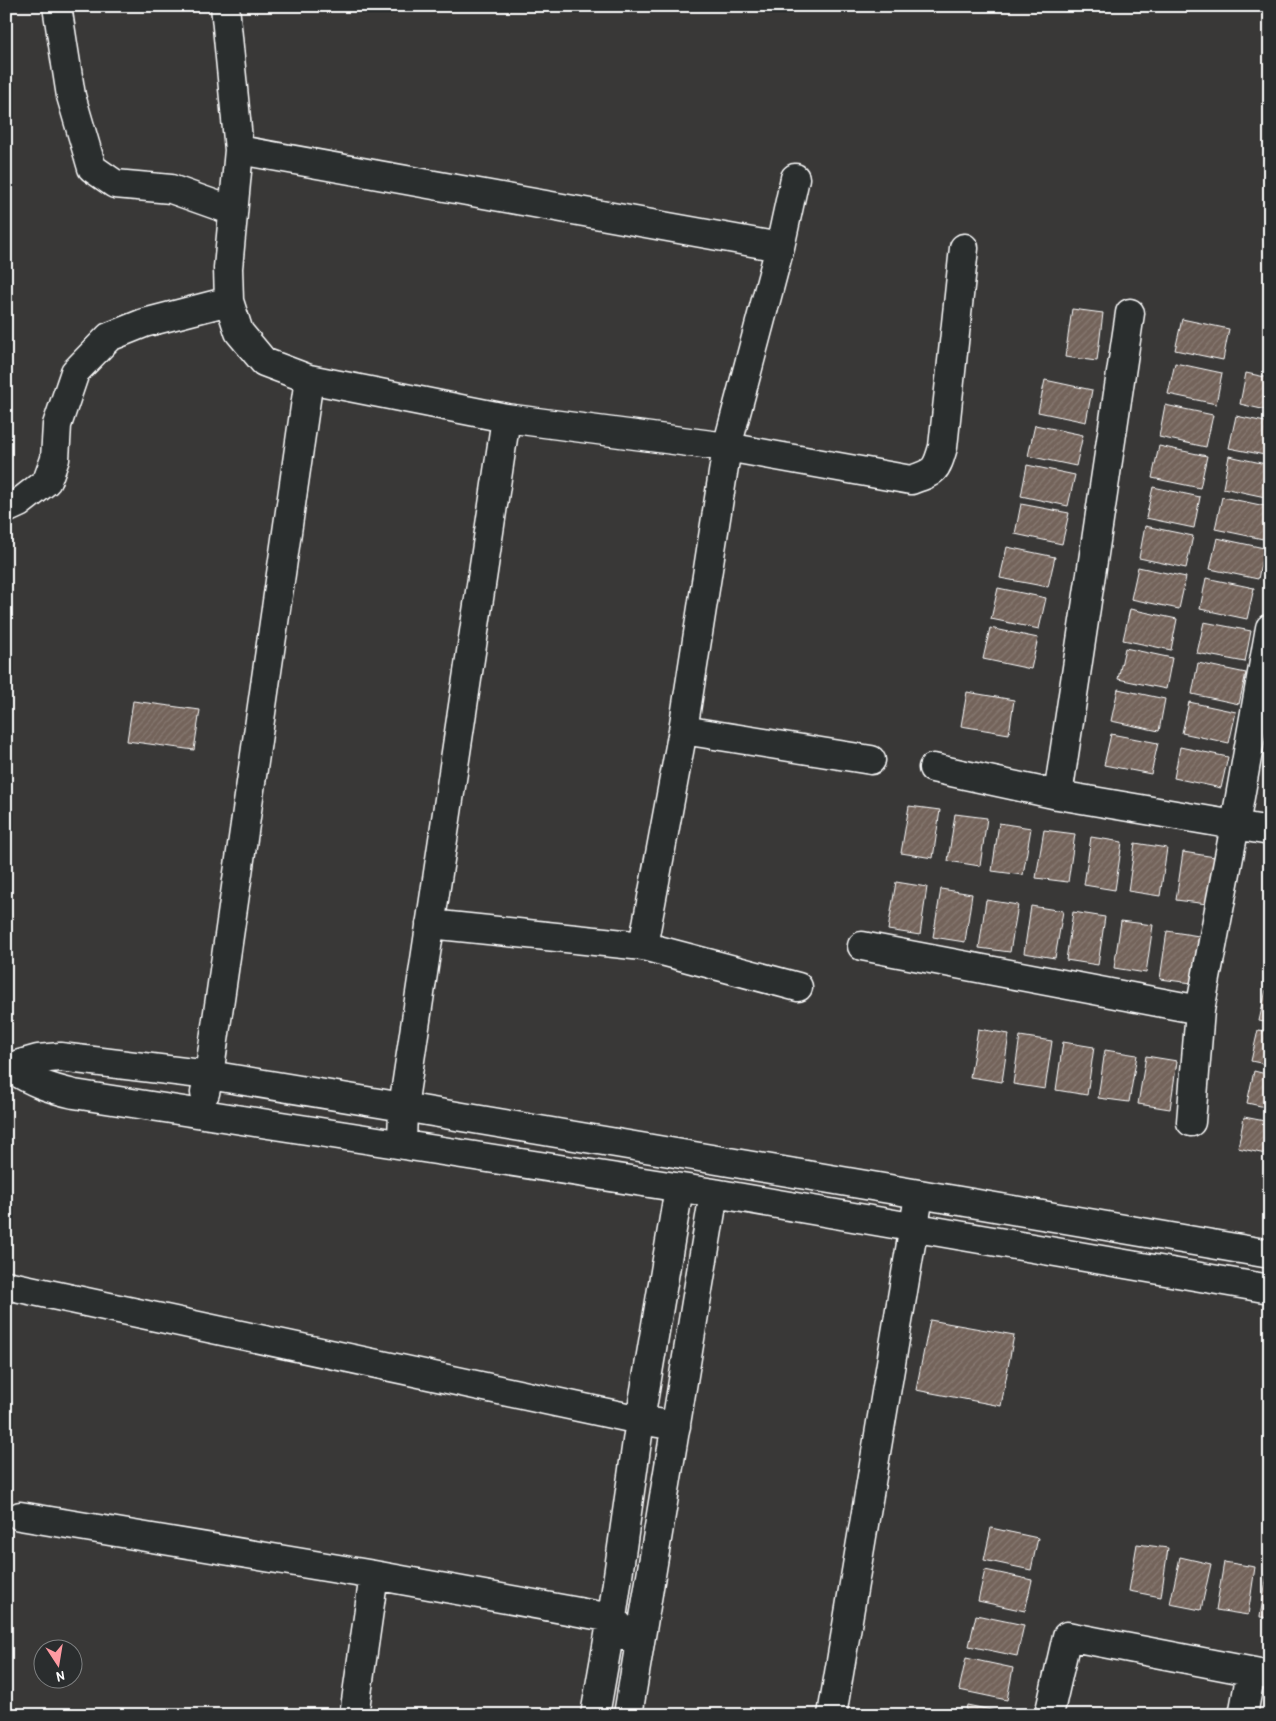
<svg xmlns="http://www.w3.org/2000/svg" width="1276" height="1721" viewBox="0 0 1276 1721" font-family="'Patrick Hand',sans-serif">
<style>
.building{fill:url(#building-hatch);stroke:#fff}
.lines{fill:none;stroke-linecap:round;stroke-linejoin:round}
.minor-casing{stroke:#fff;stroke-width:31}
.minor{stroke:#2a2d2e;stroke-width:28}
</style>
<defs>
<pattern id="building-hatch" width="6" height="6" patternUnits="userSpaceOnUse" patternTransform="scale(1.25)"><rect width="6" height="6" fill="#73635a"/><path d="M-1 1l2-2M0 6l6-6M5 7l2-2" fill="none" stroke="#887a73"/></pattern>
</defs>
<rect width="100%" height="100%" fill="#393837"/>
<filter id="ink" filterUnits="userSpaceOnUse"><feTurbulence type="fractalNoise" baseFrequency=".02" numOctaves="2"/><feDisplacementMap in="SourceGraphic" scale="10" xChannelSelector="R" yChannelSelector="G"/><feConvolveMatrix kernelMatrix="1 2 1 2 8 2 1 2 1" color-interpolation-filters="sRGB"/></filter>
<g filter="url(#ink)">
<path class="building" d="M1072,309L1103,313L1097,361L1065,357Z
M1182,319L1229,329L1223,360L1175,350Z
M1175,363L1222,373L1216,404L1168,394Z
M1246,373L1270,378V411L1240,404Z
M1045,380L1092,390L1086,422L1038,412Z
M1165,405L1213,415L1206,447L1159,437Z
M1236,416L1270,423V456L1229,448Z
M1035,425L1083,435L1076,466L1028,456Z
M1159,446L1207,456L1200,488L1152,478Z
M1229,456L1270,465V498L1223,488Z
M1027,465L1075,475L1068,506L1021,496Z
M1153,487L1200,497L1194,528L1146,518Z
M1222,497L1270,507L1263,539L1215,529Z
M1021,504L1069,513L1062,544L1015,534Z
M1145,526L1193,536L1186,568L1139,558Z
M1217,538L1264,548L1258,579L1210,569Z
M1007,547L1055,557L1048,587L1000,578Z
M1138,567L1186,577L1179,609L1131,599Z
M1206,578L1254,588L1247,619L1200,609Z
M998,588L1046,598L1039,629L991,619Z
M1130,609L1177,619L1171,650L1123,640Z
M1204,622L1251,631L1245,662L1197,653Z
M990,628L1038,638L1031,669L983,659Z
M1125,648L1172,658L1166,689L1118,679Z
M1198,663L1246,673L1239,704L1192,694Z
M1118,689L1165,699L1159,731L1111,721Z
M967,692L1014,700L1009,734L961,726Z
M133,701L200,710L194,750L127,741Z
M1189,702L1236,712L1229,743L1182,733Z
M1111,734L1158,743L1151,774L1104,765Z
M1180,747L1228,757L1221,788L1174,778Z
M909,806L940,810L933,858L901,853Z
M955,814L987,818L980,866L948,861Z
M999,823L1031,828L1023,875L992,871Z
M1044,830L1075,834L1068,882L1036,878Z
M1091,837L1122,842L1115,890L1084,885Z
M1135,843L1167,848L1160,896L1128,891Z
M1183,852L1215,857L1207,904L1176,900Z
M896,882L927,887L920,935L888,930Z
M941,889L972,894L965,942L933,937Z
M986,900L1018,905L1010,952L979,948Z
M1031,906L1063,911L1055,958L1024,953Z
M1073,912L1105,917L1098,965L1066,960Z
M1121,921L1153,925L1146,973L1114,968Z
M1167,931L1199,936L1192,983L1160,979Z
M1266,990L1270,991V1023L1259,1021Z
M978,1029L1009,1034L1002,1082L970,1077Z
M1258,1030L1270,1032V1065L1251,1061Z
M1020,1036L1052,1041L1045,1089L1013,1084Z
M1063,1042L1094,1047L1087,1095L1056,1090Z
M1105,1050L1137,1055L1129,1102L1098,1098Z
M1146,1056L1177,1061L1170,1109L1138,1104Z
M1254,1071L1270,1075V1108L1247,1103Z
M1244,1117L1270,1122V1155L1238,1148Z
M930,1320L1014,1335L1001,1406L916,1390Z
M991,1528L1038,1538L1031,1570L984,1560Z
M1137,1544L1168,1548L1161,1597L1129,1591Z
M1180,1557L1211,1564L1201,1610L1170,1604Z
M1224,1562L1255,1567L1248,1615L1216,1610Z
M1268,1569L1270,1570V1618L1260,1617Z
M985,1570L1032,1580L1025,1611L978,1601Z
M976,1615L1024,1625L1017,1656L969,1646Z
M966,1658L1013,1668L1007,1700L959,1690Z
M967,1705L1015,1715H965Z"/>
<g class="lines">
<g class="minor-casing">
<path id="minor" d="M57,6L71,96L92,168L115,184L171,189L233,211
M225,6L239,150L228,268L229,301L239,332L264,362L309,379L506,418L403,1107L402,1144
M239,150L780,247
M506,418L727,447L911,480C934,472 936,472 943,447L964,248
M6,509L19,503L47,481L55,459L57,425L75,372L109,337L144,323L229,301
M683,730L871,760
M933,768L1058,795L1270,831
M1058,795L1130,313
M430,924L643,946L798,987
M643,946L683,730L727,447L780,247L795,178
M862,946L1200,1010
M6,1068L38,1059L60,1057L209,1075L403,1107L919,1194L1270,1254
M10,1068C32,1082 48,1088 74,1094L714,1193L1270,1289
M205,1093L209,1075L309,379
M1191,1122L1200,1010L1235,825L1270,628
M6,1285L640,1420L676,1426
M20,1516L374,1575L612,1618L639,1647
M354,1715L374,1575
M595,1715L612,1618L640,1420L679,1188
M628,1715L714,1193
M832,1715L917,1208
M1049,1715L1067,1636L1270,1675
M1243,1715L1251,1672"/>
</g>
<use href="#minor" class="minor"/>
</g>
</g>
<rect width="1276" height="1721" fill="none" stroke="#2a2d2e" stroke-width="25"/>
<rect x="12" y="12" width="1251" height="1696" fill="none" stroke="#fff" stroke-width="2" filter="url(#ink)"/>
<g transform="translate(58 1664) rotate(168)"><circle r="24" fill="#2a2d2e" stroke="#7f8182"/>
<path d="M0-4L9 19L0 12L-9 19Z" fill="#ff9aa2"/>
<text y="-8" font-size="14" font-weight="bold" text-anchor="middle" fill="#ffffff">N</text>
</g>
</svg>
